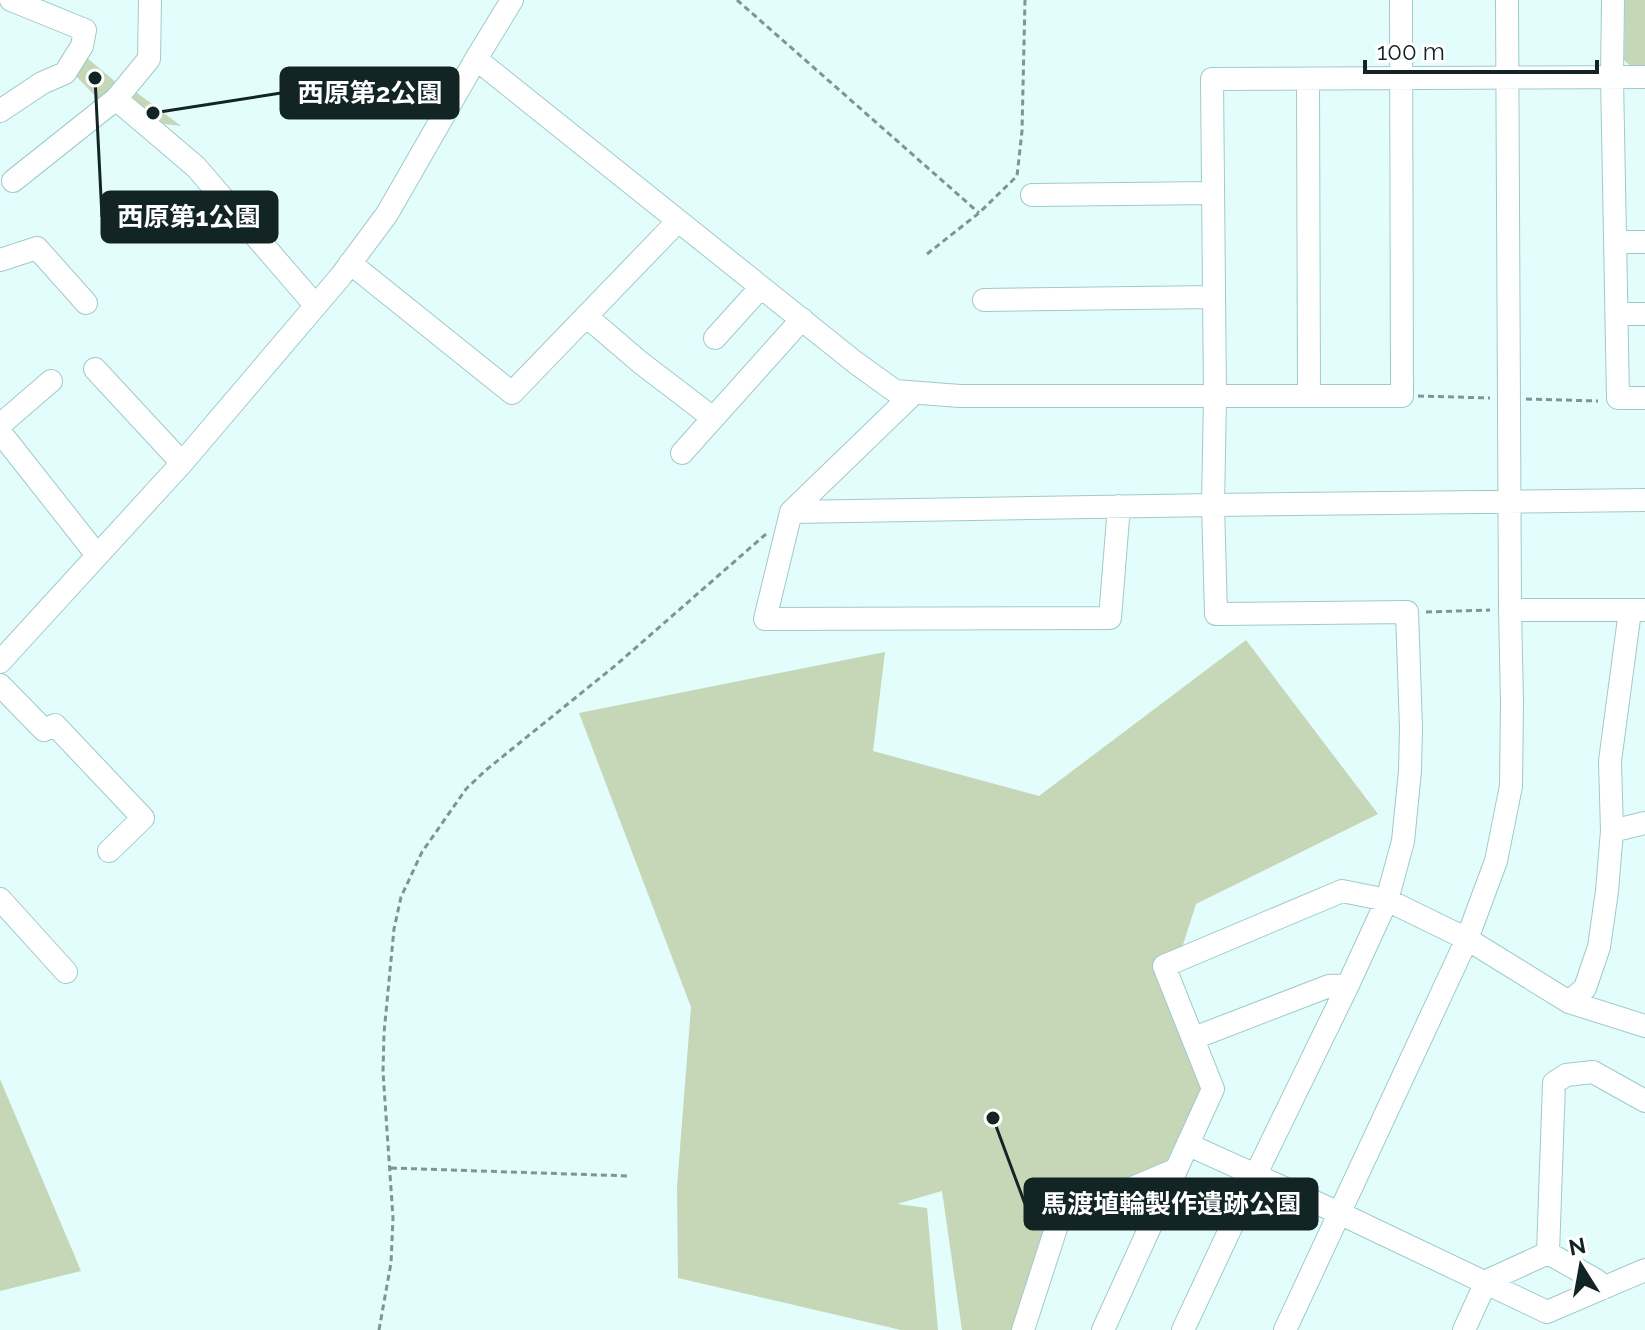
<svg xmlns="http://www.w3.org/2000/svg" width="1645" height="1330" viewBox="0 0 1645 1330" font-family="Raleway,'Noto Sans JP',sans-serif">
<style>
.green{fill:#c5d7b7}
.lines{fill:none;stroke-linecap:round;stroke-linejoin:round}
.minor-casing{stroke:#9fcacb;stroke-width:24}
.path{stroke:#7f9494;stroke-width:3;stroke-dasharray:6 4;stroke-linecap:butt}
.minor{stroke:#fff;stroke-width:22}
.leader{fill:none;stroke:#132424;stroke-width:3}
.callout-dot{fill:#132424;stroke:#fff;stroke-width:3}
.callout{fill:#132424;stroke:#132424;stroke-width:3}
.callout-label{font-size:26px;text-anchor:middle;font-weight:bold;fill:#fff}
</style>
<rect width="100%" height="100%" fill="#e3fdfd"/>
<path class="green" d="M1625,0H1645V68H1632L1624,60Z
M86,57L117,83L101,102L74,74Z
M132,89L181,126L156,123L130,104Z
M1246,640L1378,814L1196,904L1167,995L1204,1090L1177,1149L1166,1162L1052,1214L1016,1330H962L942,1191L897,1204L927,1208L938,1330H901L678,1278L677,1187L691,1007L579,713L885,652L873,751L1039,796Z
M0,1079L81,1271L0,1291Z"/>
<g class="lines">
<g class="minor-casing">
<path id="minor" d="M1613,0L1612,77L1618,398H1645
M476,59L856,363L895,391L960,396H1402L1401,0
M1308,80L1309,395
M116,99L149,59L150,0
M0,111L42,83L65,73L82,46L85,30L11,0
M13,181L116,99L196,167L315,305
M1032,195L1213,193
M1616,242H1645
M0,260L37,248L86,303
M350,263L512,393L678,221
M984,300L1214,297
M1617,314H1645
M586,316L641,363L713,418
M715,338L761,287
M95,369L182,463
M913,394L791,512L765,619L1110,618L1119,506
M0,425L51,381
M0,432L97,555
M682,453L802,319
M791,512L1213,505L1645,500
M1510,610H1645
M0,662L182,463L341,276L387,214L476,59L512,0
M0,685L44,730L55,725L143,818L109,851
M1612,831L1645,823
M0,899L66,972
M1569,1002L1585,988L1599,947L1607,891L1612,831L1610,761L1630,611
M1194,1038L1329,986L1348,985
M1189,1145L1339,1213L1547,1312L1645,1270
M1548,1253L1596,1280L1604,1287
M1023,1330L1059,1219L1175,1170
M1103,1330L1213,1089L1164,966L1342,891L1387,900L1467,939L1569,1002L1645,1026
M1183,1330L1255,1176L1348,985L1387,900L1403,841L1410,771L1411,728L1407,612L1216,614L1213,505L1215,397L1212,79L1645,77
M1285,1330L1467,939L1496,861L1511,786L1512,702L1510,610L1507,0
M1464,1330L1485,1284L1491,1279L1548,1253L1554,1083L1566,1075L1593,1072L1645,1101"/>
</g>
<path class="path" d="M737,0L979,213
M927,254L979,213L1017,176L1022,131L1025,0
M1418,396L1490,398
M1526,399L1598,401
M1426,612L1490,610
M391,1168L630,1176
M379,1330L391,1263L393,1218L383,1072L384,1033L394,929L401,897L422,852L466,789L486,770L616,665L766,534"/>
<use href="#minor" class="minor"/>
</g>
<path class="leader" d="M153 113L281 93M95 78L102 217M993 1118L1025 1204"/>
<g class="callout-dot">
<circle cx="153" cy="113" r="8"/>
<circle cx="95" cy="78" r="8"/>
<circle cx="993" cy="1118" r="8"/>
</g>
<g class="callout">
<rect x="281" y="68" width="177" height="50" rx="8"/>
<rect x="102" y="192" width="175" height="50" rx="8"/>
<rect x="1025" y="1179" width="292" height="50" rx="8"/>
</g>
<g class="callout-label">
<text x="370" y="102">西原第2公園</text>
<text x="189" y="226">西原第1公園</text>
<text x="1171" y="1213">馬渡埴輪製作遺跡公園</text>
</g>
<g transform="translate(1581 1266) rotate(349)" stroke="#ffffff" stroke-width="6" paint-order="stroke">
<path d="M0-6L14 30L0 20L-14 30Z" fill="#132424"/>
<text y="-12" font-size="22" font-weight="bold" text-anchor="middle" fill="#132424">N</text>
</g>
<path d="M1365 60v12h232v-12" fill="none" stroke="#132424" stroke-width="4"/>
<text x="1377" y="60" font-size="24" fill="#132424" stroke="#ffffff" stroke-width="6" paint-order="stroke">100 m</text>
</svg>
